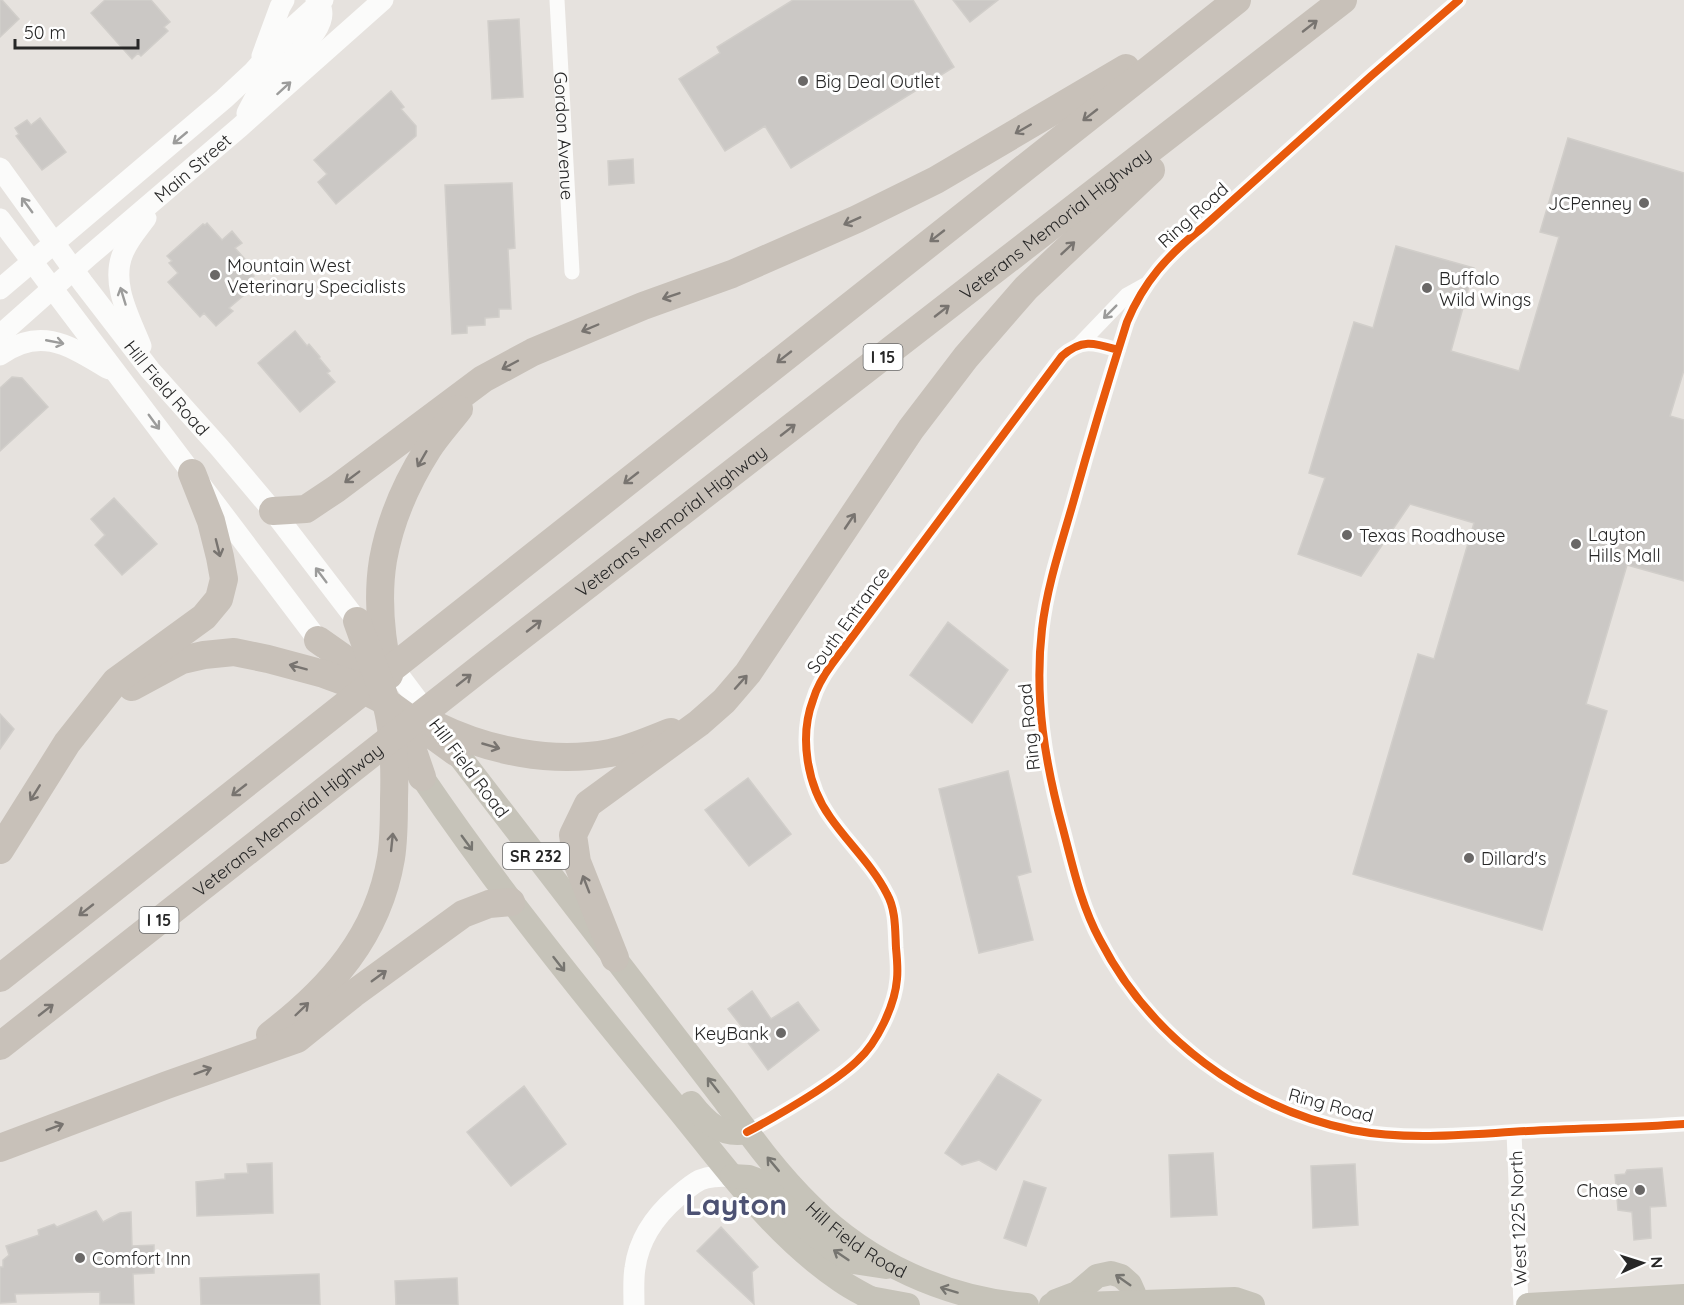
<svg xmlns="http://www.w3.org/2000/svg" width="1684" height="1305" viewBox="0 0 1684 1305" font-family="Quicksand,sans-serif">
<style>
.building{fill:#cbc8c5;stroke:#d1ceca;stroke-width:1.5}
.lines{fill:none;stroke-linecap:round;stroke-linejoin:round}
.street{stroke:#fbfbfa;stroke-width:15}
.secondary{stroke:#fbfbfa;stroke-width:21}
.primary{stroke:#c6c3b9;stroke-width:24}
.highway{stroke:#c8c1b9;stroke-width:28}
.cycleway-casing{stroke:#fff;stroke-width:11}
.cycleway{stroke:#e8590c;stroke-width:8}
.oneway{stroke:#787470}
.oneway2{stroke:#9c9c9b}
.oneway3{stroke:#767570}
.poi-dot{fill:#6a6867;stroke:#fff;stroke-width:2}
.labels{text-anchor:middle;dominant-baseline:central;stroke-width:6;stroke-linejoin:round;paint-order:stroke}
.shield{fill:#fff;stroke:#686868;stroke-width:1.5}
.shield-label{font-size:16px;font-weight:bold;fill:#272727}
.poi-label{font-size:18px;fill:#272727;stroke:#fff;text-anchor:start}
.street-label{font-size:18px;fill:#272727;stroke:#fff}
.town-label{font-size:30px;font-weight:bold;fill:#4d5273;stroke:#fff}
</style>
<rect width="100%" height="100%" fill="#e6e2de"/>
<path class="building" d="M0,0H2L19,19L0,37Z
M105,0H151L170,22L164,27L168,31L141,56L138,53L132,59L91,13Z
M793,0H913L954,67L791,168L765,126L725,151L679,79L720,53L717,47Z
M953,0H998L970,22Z
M519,19L523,97L492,99L488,21Z
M391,91L404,107L401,109L416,126V136L336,204L318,182L327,174L314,160Z
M40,118L66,152L42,170L16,136L19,134L15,128L27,120L31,125Z
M1568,138L1684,173V370L1670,416L1684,420V581L1627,565L1586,704L1607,711L1542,930L1353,874L1418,654L1434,659L1474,523L1410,504L1361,576L1298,554L1325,478L1309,473L1354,322L1373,328L1396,246L1474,268L1451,351L1519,371L1559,237L1540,232Z
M633,159L634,183L609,185L608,161Z
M512,183L515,248L508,249L511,309H499V317L485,318V325L467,326V333L452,334L445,185Z
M207,223L222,240L232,231L242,243L235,248L251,266L247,269L254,276L252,277L254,280L240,293L243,296L229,308L233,311L216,326L204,313L200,317L168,282L178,273L169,263L172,261L167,256L203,224L205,225Z
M295,331L307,346L309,344L320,357L319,358L330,371L327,373L335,382L300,412L258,363Z
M12,377L22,378L48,407L0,451V388Z
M114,498L157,544L122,575L95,545L105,535L91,519Z
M948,622L1008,670L972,723L910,675Z
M0,714L14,729L0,749Z
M1008,771L1031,872L1017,876L1033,940L979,953L939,789Z
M748,778L791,834L749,866L705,810Z
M752,991L771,1019L798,1002L819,1030L768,1070L746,1040L749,1036L728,1009Z
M998,1074L1041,1100L996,1170L979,1160L962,1165L945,1153Z
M524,1086L566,1144L511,1186L467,1132Z
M1213,1153L1217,1215L1171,1217L1169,1155Z
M272,1163L273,1213L197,1216L196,1182L225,1179V1174L248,1173L247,1164Z
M1355,1164L1358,1225L1313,1228L1311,1166Z
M1662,1168L1666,1206L1650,1207L1651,1238L1634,1240L1632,1212L1618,1210L1615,1175L1625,1174L1627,1170Z
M1024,1181L1046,1188L1026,1246L1004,1238Z
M96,1211L103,1222L120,1213L131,1212L132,1246L154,1245V1273L133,1274L134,1304H100V1292L15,1294L16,1302L0,1303V1267H3V1260L9,1255L6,1246L39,1235L38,1230L54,1224L57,1227Z
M721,1227L758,1267L752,1272L754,1304L697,1251Z
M319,1274L320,1305H201L200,1278Z
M457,1278L458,1305H396L395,1281Z"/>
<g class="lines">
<g class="street">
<path id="s1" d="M557,0L572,272"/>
<path d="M1459,0L1371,76L1202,228C1168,255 1144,281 1127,322C1108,382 1090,442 1073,503C1061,545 1047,586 1042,629C1034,698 1045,763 1063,829C1073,867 1081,905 1100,940C1150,1037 1245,1108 1352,1130C1410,1141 1469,1134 1528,1131C1580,1128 1632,1128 1684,1124"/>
<path d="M1079,345L1127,295L1145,285"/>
<path d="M747,1132C770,1120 792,1107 814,1093C829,1083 845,1073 858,1060C877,1043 895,1005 897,979C898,969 897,958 896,948C895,930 896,910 887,894C873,866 848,843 830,817C807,785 799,737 813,700C817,686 824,675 832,664L1062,356C1082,338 1095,343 1118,350"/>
<path d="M1514,1132L1521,1305"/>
</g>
<g class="secondary">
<path d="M262,56L280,7L284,0"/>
<path d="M247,113C252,104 257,93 263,84C277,64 341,28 316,0"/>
<path id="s2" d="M0,168L83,283L150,370L219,447L273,511L365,631"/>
<path d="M0,219L327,652"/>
<path d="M0,289L224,99L253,72L293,27L323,0"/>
<path id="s3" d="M0,335L89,256L240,127L383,0"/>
<path d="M141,346C130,318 110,284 123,253C128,240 138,229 146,218"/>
<path d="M0,355C42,325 71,347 109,369"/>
<path d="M386,658L434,722"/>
<path d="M634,1305C634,1293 633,1280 635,1268C639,1238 655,1216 677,1197C684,1191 692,1184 700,1180C710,1176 721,1176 732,1176"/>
</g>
<g class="primary">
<path id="s4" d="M457,753L724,1100C751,1137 778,1174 811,1206C868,1263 947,1299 1027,1305"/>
<path d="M422,777C496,886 578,988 662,1090C718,1156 768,1232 841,1281C854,1290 870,1298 884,1305"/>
<path d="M691,1103C706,1122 721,1137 747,1132"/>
<path d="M732,1176L749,1177L760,1181L805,1227L831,1248L853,1262L886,1267"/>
<path d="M870,1298L908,1305"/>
<path d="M1056,1301L1077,1293L1097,1276L1111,1273L1121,1276L1130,1284L1134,1293V1305"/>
<path d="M1051,1305L1235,1299L1253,1305"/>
<path d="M1528,1305L1684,1296"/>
</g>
<g class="highway">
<path d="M273,511L306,509L336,489L483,379L533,352L643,306L732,274L857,219L936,180L1126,68"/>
<path d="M318,640L382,685"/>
<path d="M389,675C381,638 377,597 383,560C390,521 407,482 428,449C437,435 449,422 459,409"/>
<path d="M132,687L182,660L204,655L234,652L268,659L324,674L354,685L385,701L457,753"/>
<path d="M400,713L422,777"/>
<path d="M435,725C488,751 552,764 610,753C631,749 652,739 671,732"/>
<path d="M0,850L67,743L116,681L204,617L219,599L224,579L220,557L211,521L192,473"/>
<path d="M615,958L577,862L573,835L588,804L699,723L724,701L748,673L911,429L966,357L1026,288L1151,170"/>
<path d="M0,978L1237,0"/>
<path d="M270,1035C330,989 378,936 391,858C394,839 394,819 394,799C395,768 394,729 385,699C377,673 366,647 357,621"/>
<path id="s5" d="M0,1046L488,662L1343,0"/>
<path d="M0,1148L167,1085L297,1039L353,994L463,914L489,904L511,902"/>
</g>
<g class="cycleway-casing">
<path id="cycleway" d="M1459,0L1371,76L1202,228C1168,255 1144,281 1127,322C1108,382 1090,442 1073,503C1061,545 1047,586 1042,629C1034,698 1045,763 1063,829C1073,867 1081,905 1100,940C1150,1037 1245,1108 1352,1130C1410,1141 1469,1134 1528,1131C1580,1128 1632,1128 1684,1124
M747,1132C770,1120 792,1107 814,1093C829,1083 845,1073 858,1060C877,1043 895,1005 897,979C898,969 897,958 896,948C895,930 896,910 887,894C873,866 848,843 830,817C807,785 799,737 813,700C817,686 824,675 832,664L1062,356C1082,338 1095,343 1118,350"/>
</g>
<use href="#cycleway" class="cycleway"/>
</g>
<defs><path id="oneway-shaft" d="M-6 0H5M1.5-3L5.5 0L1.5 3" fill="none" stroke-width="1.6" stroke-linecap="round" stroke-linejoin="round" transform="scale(1.5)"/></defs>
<g class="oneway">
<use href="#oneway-shaft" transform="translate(1310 26) rotate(-38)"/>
<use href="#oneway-shaft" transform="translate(1090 115) rotate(142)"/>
<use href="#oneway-shaft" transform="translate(1023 129) rotate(150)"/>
<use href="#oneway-shaft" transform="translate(852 221) rotate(156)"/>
<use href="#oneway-shaft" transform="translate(937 236) rotate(142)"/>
<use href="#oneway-shaft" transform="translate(1068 248) rotate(-43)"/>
<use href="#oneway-shaft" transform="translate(671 296) rotate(161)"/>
<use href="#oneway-shaft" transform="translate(942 311) rotate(-38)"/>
<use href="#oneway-shaft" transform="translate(590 328) rotate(157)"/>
<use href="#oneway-shaft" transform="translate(784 357) rotate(142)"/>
<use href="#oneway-shaft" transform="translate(510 365) rotate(152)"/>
<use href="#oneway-shaft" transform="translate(788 430) rotate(-38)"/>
<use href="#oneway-shaft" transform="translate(422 459) rotate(120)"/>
<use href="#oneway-shaft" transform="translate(352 477) rotate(143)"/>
<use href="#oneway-shaft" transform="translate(631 478) rotate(142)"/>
<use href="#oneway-shaft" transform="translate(850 521) rotate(-56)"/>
<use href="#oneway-shaft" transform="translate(218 548) rotate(76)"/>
<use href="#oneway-shaft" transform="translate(534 626) rotate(-38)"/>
<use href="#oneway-shaft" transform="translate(298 667) rotate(-165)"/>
<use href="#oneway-shaft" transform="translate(464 680) rotate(-38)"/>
<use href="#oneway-shaft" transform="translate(741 682) rotate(-48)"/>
<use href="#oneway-shaft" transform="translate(491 746) rotate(16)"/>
<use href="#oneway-shaft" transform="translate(239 790) rotate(142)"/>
<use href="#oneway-shaft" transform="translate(35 793) rotate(122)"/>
<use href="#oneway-shaft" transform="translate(392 842) rotate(-84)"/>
<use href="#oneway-shaft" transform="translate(586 884) rotate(-111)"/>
<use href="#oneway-shaft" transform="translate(86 910) rotate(142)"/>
<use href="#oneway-shaft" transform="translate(379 976) rotate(-36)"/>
<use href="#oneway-shaft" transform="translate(302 1009) rotate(-44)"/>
<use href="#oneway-shaft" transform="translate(46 1010) rotate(-38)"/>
<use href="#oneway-shaft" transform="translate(203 1071) rotate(-20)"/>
<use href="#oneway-shaft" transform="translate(55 1127) rotate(-21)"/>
</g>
<g class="oneway2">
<use href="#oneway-shaft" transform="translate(284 88) rotate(-42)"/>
<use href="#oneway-shaft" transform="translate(180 138) rotate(140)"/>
<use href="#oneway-shaft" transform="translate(27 205) rotate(-126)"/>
<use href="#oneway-shaft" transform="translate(123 296) rotate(-107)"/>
<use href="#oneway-shaft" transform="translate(1110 312) rotate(135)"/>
<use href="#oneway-shaft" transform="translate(55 342) rotate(11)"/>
<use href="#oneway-shaft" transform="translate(154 422) rotate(54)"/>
<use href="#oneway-shaft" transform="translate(321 575) rotate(-127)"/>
</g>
<g class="oneway3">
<use href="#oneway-shaft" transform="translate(467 843) rotate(54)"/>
<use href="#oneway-shaft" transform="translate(559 964) rotate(52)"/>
<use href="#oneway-shaft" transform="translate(713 1085) rotate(-128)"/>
<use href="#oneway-shaft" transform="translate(773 1164) rotate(-130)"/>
<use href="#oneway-shaft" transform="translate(841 1255) rotate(-146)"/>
<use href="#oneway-shaft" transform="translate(1123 1280) rotate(-145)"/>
<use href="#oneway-shaft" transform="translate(949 1290) rotate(-163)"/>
</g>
<g class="poi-dot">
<circle cx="803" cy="81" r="6"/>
<circle cx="1644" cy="203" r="6"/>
<circle cx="215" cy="275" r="6"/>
<circle cx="1427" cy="288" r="6"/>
<circle cx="1347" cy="535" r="6"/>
<circle cx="1576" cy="544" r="6"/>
<circle cx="1469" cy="858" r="6"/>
<circle cx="781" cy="1033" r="6"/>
<circle cx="1640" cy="1190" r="6"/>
<circle cx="80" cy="1258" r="6"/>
</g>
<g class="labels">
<g class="shield">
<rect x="863.5" y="344" width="39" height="26" rx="4.5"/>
<rect x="503" y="843" width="66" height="26" rx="4.5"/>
<rect x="139.5" y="907" width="39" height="26" rx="4.5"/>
</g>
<g class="shield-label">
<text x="883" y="357">I 15</text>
<text x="536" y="856">SR 232</text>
<text x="159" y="920">I 15</text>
</g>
<g class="poi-label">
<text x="815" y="81">Big Deal Outlet</text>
<text x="1632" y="203" text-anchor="end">JCPenney</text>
<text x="227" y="265">Mountain West<tspan x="227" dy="21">Veterinary Specialists</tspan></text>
<text x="1439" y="278">Buffalo<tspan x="1439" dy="21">Wild Wings</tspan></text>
<text x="1588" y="534">Layton<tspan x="1588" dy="21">Hills Mall</tspan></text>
<text x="1359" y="535">Texas Roadhouse</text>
<text x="1481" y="858">Dillard's</text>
<text x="769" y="1033" text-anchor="end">KeyBank</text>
<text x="1628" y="1190" text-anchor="end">Chase</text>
<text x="92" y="1258">Comfort Inn</text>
</g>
<g class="street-label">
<text stroke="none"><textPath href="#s1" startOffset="136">Gordon Avenue</textPath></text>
<text stroke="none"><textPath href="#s3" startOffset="255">Main Street</textPath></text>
<text transform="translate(1193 215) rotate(-42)">Ring Road</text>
<text stroke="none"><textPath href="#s5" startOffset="1338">Veterans Memorial Highway</textPath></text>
<text stroke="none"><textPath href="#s2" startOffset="276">Hill Field Road</textPath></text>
<text stroke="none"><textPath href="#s5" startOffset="852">Veterans Memorial Highway</textPath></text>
<text transform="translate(848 620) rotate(-54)">South Entrance</text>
<text transform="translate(1029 727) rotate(-96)">Ring Road</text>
<text transform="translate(469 768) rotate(53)">Hill Field Road</text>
<text stroke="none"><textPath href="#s5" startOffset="366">Veterans Memorial Highway</textPath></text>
<text transform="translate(1331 1105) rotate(15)">Ring Road</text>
<text transform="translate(1518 1218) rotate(-92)">West 1225 North</text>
<text stroke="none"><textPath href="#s4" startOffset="632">Hill Field Road</textPath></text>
</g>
<g class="town-label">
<text x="736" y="1204">Layton</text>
</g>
</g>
<g transform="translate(1642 1263) rotate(87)" stroke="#ffffff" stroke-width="4.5" paint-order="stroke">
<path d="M0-4.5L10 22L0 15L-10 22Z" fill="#272727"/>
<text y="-9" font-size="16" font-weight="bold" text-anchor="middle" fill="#272727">N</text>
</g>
<path d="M15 39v9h123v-9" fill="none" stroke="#272727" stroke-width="3"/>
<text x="24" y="39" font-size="18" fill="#272727" stroke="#ffffff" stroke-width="4.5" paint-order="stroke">50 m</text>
</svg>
